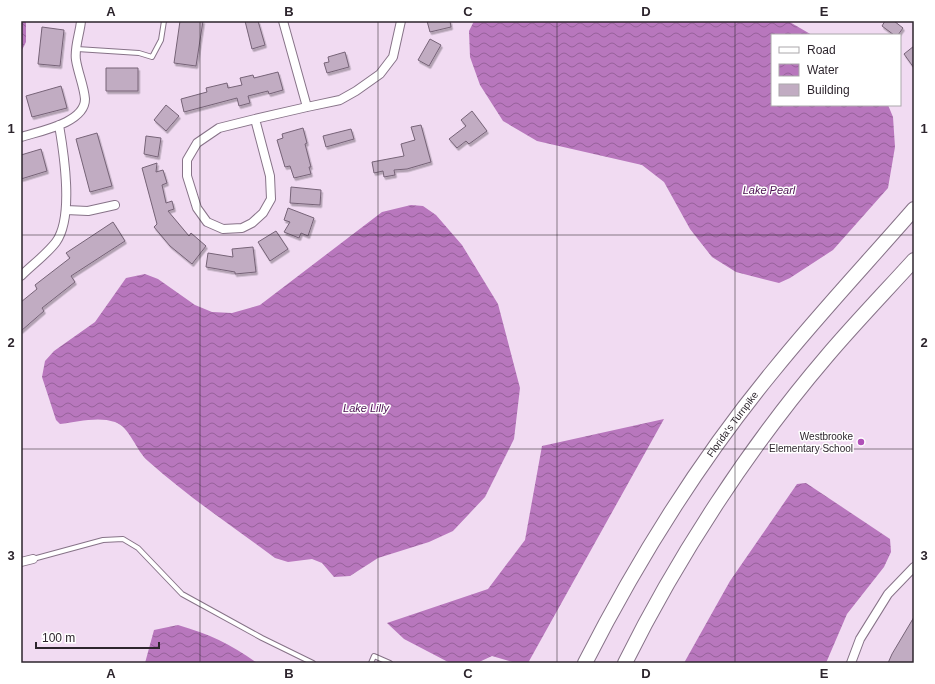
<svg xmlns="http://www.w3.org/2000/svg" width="935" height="684" viewBox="0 0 935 684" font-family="Arial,sans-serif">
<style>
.water{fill:url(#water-waves)}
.building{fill:#c1acc2;stroke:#766377;filter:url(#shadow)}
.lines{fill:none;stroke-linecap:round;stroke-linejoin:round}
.lane-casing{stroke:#877388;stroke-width:6}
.street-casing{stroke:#877388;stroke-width:10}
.highway-casing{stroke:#877388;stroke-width:16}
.lane{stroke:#fff;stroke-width:4}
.street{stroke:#fff;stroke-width:8}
.highway{stroke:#fff;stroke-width:14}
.grid{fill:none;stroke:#2d252d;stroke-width:1;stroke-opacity:0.55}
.poi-dot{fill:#b050b8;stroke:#fff;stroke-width:1.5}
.labels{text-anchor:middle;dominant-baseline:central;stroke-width:3;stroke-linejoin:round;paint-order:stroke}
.street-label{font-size:10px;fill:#2d252d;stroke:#fff}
.poi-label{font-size:10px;fill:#2d252d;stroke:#fff;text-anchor:end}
.water-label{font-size:11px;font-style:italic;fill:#4c1052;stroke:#fff}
.neatline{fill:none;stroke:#2d252d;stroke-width:1.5}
.grid-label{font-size:13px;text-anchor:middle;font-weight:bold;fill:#2d252d}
</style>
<defs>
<pattern id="water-waves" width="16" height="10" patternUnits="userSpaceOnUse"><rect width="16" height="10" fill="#b877bd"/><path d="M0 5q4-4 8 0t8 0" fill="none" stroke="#96619a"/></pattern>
<filter id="shadow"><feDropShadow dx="1.5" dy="2.5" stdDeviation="0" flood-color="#0004"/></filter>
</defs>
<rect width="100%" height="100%" fill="#f1dbf2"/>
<path class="water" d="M21,21H26V42L21,52Z
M474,21H788L812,35H772V105H888L893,117L895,147L888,188L833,250L790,278L779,283L736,272L712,257L690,229L664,182L642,165L537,141L503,121L480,85L470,57L469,31Z
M411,205L423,206L436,215L462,245L498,304L520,388L514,439L485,497L453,531L429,542L378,558L350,576L334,577L322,563L312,559L288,562L275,558C232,526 187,496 148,461C136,451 130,427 115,422C98,416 77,422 60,424L56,420L42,377L45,361L54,351L95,322L126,278L145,274L158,279L195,305L212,312L232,313L260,305L382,212Z
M664,419L528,663H516L492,656L477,663H450L404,639L387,623L488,589L525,540L542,446Z
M806,483L890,539L891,552L884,567L847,614L826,663H684L730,581L797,484Z
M178,625C209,634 231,644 257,663H145L154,630Z"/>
<path class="building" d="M180,21H203L196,66L174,63Z
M245,21H258L265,45L252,49Z
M427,21H450L451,27L430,32Z
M885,21H894L903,28L898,35H894L882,26Z
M42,27L64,30L60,66L38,64Z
M430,39L441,45L429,66L418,60Z
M914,46V68L904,54Z
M345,52L349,67L327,73L324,63L329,62L328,57Z
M106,68H138V91H106Z
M278,72L283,90L269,94L268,91L248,96L250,103L239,106L237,98L184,112L181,99L207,92L206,88L227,83L228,88L242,85L240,78L253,75L254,78Z
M61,86L67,108L32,117L26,96Z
M166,105L179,116L166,131L154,120Z
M472,111L487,131L469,144L466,141L457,148L449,139L466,126L461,120Z
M421,125L431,162L407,169L394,170L395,175L384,177L383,171L374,173L372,162L404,156L401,144L415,140L411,127Z
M303,128L307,143L305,144L311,167H309L311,174L294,178L290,166L285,167L277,140L283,138L282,134Z
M351,129L354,139L326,147L323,136Z
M97,133L112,186L90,192L76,139Z
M146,136L161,138L158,157L144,154Z
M41,149L47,171L21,179V155Z
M157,163L156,172L163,170L167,183L162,185L166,203L172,201L174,209L168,211L189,236L191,233L206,246L192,264L170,246L154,227L157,224L142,168Z
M291,187L321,190L320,205L290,203Z
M288,208L314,218L308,236L301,233L299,238L284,232L290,222L284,220Z
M113,222L125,241L71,276L75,282L42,308L44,311L21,331V302L37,289L35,285L70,258L66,253Z
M276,231L288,249L270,261L258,242Z
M253,247L256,272L235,274V272L206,267L208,253L233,257L232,249Z
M914,617V663H888L892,654Z"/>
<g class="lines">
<g class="lane-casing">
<path id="lane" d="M77,49L139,53L152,57L161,40L164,21
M33,559L103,540L123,539L138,548L182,594L262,638L313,663
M371,663L374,656L390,663"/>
</g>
<g class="street-casing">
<path id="street" d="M283,21L307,107
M255,119L270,176L271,199L263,213L252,223L242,228L223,229L207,222L197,208L187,176V160L197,143L219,128L255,119L307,107L340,100L356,91L380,74L393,57L401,21
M21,137C40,131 85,123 85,99C84,86 78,73 76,60C74,48 80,33 81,21
M66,210L88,211L115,205
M21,276C32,265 47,254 56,242C74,217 64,154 59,125
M21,562L33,559
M851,663L860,639L888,594L914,567"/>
</g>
<g class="highway-casing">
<g id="highway">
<path id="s1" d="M585,663C638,559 699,461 773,371C818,315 867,263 914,209"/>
<path d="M625,663C678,556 750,446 827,356C855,323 885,292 914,260"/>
</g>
</g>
<use href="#lane" class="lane"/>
<use href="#street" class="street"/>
<use href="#highway" class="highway"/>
</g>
<path class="grid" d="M200,21V663M378,21V663M557,21V663M735,21V663M21,235H914M21,449H914"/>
<circle class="poi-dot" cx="861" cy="442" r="4"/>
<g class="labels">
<g class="street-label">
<text stroke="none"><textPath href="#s1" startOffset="281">Florida's Turnpike</textPath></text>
</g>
<g class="poi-label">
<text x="853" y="436">Westbrooke<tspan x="853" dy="12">Elementary School</tspan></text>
</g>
<g class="water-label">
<text x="769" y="190">Lake Pearl</text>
<text x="366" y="408">Lake Lilly</text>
</g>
</g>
<rect width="935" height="684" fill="none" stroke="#ffffff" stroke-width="44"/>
<rect x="771" y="34" width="130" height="72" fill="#ffffff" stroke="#aba8ab"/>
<rect x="779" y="47" width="20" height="6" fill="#ffffff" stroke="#aba8ab"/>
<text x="807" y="54" font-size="12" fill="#2d252d">Road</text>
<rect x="779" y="64" width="20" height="12" fill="url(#water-waves)" stroke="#aba8ab"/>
<text x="807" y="74" font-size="12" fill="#2d252d">Water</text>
<rect x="779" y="84" width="20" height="12" fill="#c1acc2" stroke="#aba8ab"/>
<text x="807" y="94" font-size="12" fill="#2d252d">Building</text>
<path d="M36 642v6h123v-6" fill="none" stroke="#2d252d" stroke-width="2"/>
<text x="42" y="642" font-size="12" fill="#2d252d" stroke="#ffffff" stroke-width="3" paint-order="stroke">100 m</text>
<rect x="22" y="22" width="891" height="640" class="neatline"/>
<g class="grid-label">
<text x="111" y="16">A</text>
<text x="289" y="16">B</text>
<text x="468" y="16">C</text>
<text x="646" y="16">D</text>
<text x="824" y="16">E</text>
<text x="11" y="133">1</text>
<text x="924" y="133">1</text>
<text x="11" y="347">2</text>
<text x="924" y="347">2</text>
<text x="11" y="560">3</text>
<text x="924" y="560">3</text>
<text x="111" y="678">A</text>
<text x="289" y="678">B</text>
<text x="468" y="678">C</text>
<text x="646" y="678">D</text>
<text x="824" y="678">E</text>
</g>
</svg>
